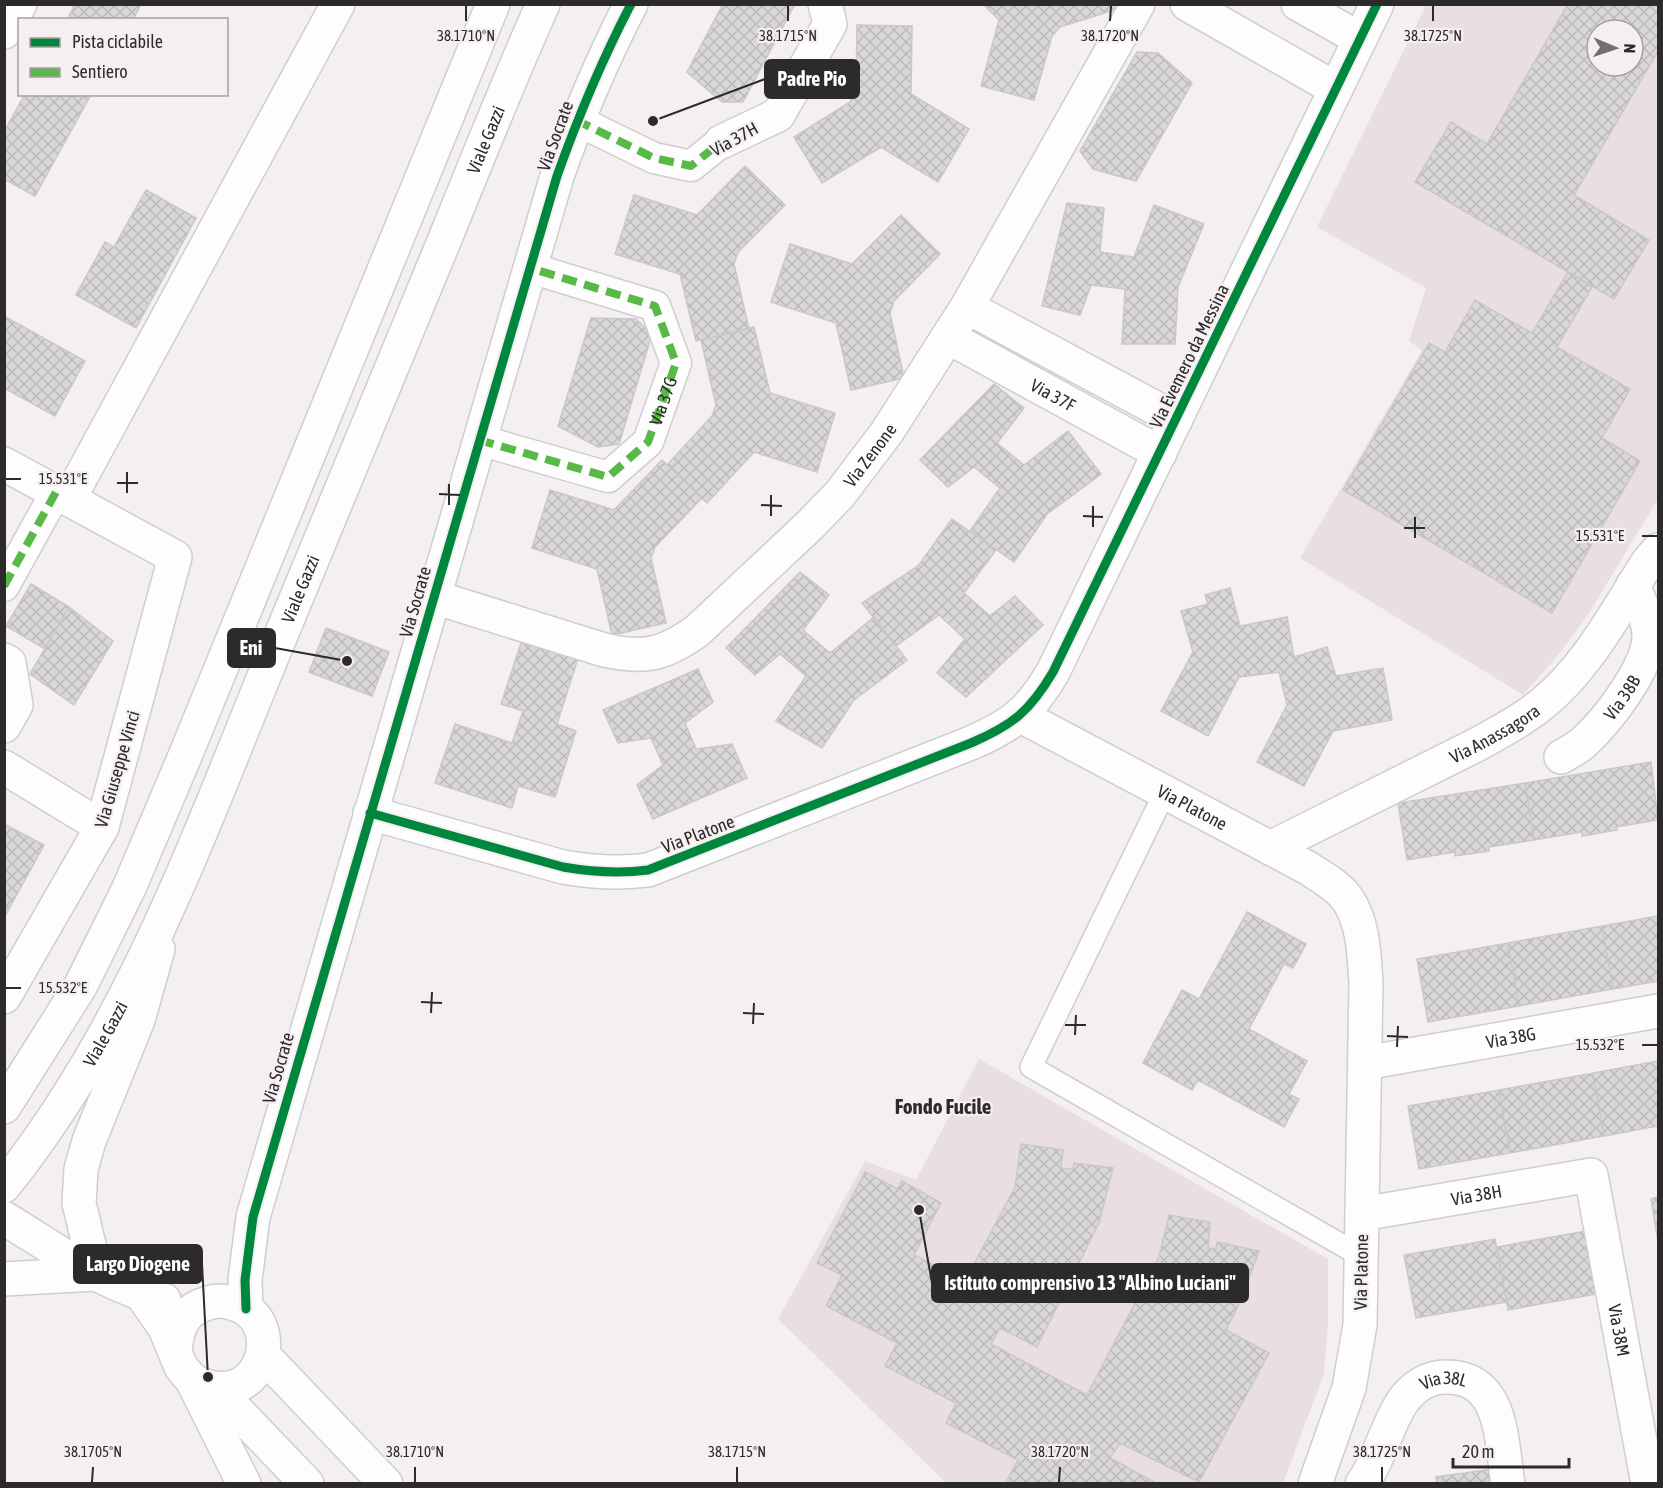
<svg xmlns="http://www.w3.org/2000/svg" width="1663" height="1488" viewBox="0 0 1663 1488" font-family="'Asap Condensed',sans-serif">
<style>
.built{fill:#e9dfe3;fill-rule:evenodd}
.building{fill:url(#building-cross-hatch);stroke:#cac7c8;stroke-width:1.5;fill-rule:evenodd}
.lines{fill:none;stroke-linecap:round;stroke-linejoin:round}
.service-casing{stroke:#d0cdce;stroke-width:24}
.pedestrian-casing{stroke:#d0cdce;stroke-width:33}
.minor-casing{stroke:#d0cdce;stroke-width:36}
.secondary-casing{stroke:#d0cdce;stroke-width:36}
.service{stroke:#fdfdfd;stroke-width:21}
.pedestrian{stroke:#fdfdfd;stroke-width:30}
.minor{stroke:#fdfdfd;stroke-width:33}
.secondary{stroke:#fdfdfd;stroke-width:33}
.quiet{stroke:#58b947;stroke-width:8;stroke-dasharray:15 8;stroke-linecap:butt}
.cycleway-casing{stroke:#f5eff1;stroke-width:13}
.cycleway{stroke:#00873e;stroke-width:9}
.ticks{fill:none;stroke:#2c2a2a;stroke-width:2}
.labels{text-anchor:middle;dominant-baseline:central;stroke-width:4.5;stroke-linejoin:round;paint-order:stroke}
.street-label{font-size:18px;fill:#2c2a2a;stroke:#f5eff1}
.quarter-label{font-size:21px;font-weight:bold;fill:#2c2a2a;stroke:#f5eff1}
.ticks-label{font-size:15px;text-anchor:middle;fill:#2c2a2a;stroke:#f5eff1;stroke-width:4.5;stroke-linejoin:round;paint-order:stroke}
.leader{fill:none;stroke:#2c2a2a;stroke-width:2}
.callout-dot{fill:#2c2a2a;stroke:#f5eff1;stroke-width:2}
.callout{fill:#2c2a2a;stroke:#2c2a2a;stroke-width:2}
.callout-label{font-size:20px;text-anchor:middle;font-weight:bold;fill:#fff}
</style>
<defs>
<pattern id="building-cross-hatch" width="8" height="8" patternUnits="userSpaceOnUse" patternTransform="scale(1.5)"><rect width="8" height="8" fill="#dad7d9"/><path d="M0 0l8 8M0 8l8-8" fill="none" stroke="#bbb9ba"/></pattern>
</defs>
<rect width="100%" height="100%" fill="#f4f0f2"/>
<path class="built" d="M1426,5H1658V499L1589,613L1560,653L1523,695L1300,558L1422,350L1409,341L1426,288L1317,227ZM1597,30H1633V66H1597Z
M979,1059L1328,1259V1322L1324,1374L1283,1483H946L778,1319L865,1161L916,1180Z"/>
<path class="building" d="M75,4H141L133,20H67Z
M723,4H795L743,102H722L687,72Z
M983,4H1122L1123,7L1060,27L1052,36L1034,100L981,86L999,20Z
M1568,4H1658V51L1574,195L1649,240L1614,299L1415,182L1451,122L1487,144ZM1597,30H1633V66H1597Z
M857,25L912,26L911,94L969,129L938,182L881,147L822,183L794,137L850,102L856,91Z
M1137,52L1158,53L1192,83L1136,181L1093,169L1080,151Z
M25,94H78L88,100L35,196L4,179V132Z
M78,94H91L88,100Z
M745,166L785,205L738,252L734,264L749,329L696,341L680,274L615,254L634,195L697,215Z
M146,190L196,218L136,328L76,295L105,242L114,247Z
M1067,203L1104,208L1100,252L1134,257L1154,205L1204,224L1178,287L1175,344H1122L1125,289L1091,285L1080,315L1042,306Z
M901,215L940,254L894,301L890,313L904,378L851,390L836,323L771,302L790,244L852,264Z
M1568,272L1592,287L1557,347L1630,389L1602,438L1640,461L1552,613L1343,490L1429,343L1445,352L1475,300L1532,333Z
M4,316L85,361L55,416L4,388Z
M591,318L636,319L652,334L619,444L598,447L558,426Z
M754,327L770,393L835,413L817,472L754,452L707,503L667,465L712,416L716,405L701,340Z
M994,384L1024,408L997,443L1024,465L1068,431L1101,474L1047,514L1014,562L970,531L1000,488L974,467L948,487L920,460Z
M662,460L702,498L655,547L651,558L666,623L612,635L597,569L532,548L550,490L614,510Z
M952,519L996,550L964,593L990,616L1015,596L1043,625L966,697L937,673L965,639L939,615L896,646L862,603L918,566Z
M800,572L829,595L803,630L830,653L874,617L907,660L854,700L822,748L776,721L806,676L780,654L755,675L726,648Z
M31,584L69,607L45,649L6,626Z
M1230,588L1240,626L1287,617L1294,657L1327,647L1336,676L1383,668L1392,720L1333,731L1304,786L1257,762L1287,705L1279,672L1239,677L1208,736L1161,711L1193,652L1181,611L1208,604L1205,595Z
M69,607L113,641L74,705L30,674Z
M326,628L389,652L372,696L309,672Z
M523,637L579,655L557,724L576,731L555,797L518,786L512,808L435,783L455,724L512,743L523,711L501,704Z
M698,669L713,702L685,723L696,749L732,744L747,778L653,819L637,785L663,765L651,738L618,743L603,710Z
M1651,762L1658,820L1616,827L1617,830L1582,836V832L1534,840L1525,783Z
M1525,783L1534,840L1489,847V851L1455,856V852L1407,860L1398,803Z
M4,824L44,845L4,918Z
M1247,912L1306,944L1293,968L1284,964L1249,1029L1307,1061L1289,1094L1299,1099L1284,1127L1198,1080L1192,1090L1143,1063L1182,990L1199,999Z
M1658,916V981L1613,989L1602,926Z
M1602,926L1613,989L1519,1006L1508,943Z
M1508,943L1519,1006L1428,1022L1417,959Z
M1658,1061V1126L1604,1136L1593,1073Z
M1593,1073L1604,1136L1510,1153L1499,1090Z
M1499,1090L1510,1153L1419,1169L1408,1106Z
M1021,1144L1063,1150L1061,1168L1073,1169L1074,1163L1113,1168L1099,1223L1037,1347L1000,1328L991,1344L1087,1395L1159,1257L1169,1215L1210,1222L1208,1248L1216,1249L1217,1242L1259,1251L1242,1298L1226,1330L1269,1353L1199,1482L1120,1443L1110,1458L1158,1484H1013L1007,1480L1018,1460L946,1423L956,1403L885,1366L897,1343L826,1306L842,1275L817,1263L865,1172L898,1189L902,1181L941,1203L914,1255L965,1281L1015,1187Z
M1658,1197V1242L1651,1199Z
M1591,1230L1602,1293L1508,1310L1497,1247Z
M1495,1239L1507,1302L1416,1318L1404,1255Z
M1493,1469L1495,1484H1437L1436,1477Z"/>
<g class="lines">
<g class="service-casing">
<path id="service" d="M1165,792L1031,1067L1361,1256"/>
</g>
<g class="pedestrian-casing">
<g id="pedestrian">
<path d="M576,120L654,158L691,166L721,142"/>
<path id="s1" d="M479,440L608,477L648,442L676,363L655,306L530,268"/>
<path d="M4,586L56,492"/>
</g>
</g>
<g class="minor-casing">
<g id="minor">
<path d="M1187,4L1336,89"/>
<path d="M1298,4L1360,39"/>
<path d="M4,32L20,4"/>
<path d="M721,142L778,115L830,24L825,4"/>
<path d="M967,307L1176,419"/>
<path id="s2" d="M948,337L1160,453"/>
<path d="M4,464L175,557L102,827L4,997"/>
<path d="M69,499L338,4"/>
<path id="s3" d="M434,597L604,650C645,659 663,655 697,631L810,525L840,494L887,432L967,307L1138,4"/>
<path d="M4,660L9,663L16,705L4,726"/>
<path id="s4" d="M1021,716L1308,868C1321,877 1339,886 1348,900C1364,924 1364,956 1366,983L1360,1325L1349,1388L1315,1484"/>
<path id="s5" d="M1561,757C1569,752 1578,748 1584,742C1608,720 1650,666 1649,634C1648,617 1639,600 1633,585"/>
<path d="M4,767L102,827"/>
<path d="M370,813L563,867C592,872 618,874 648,870L971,743C1013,725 1030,711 1053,672L1377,4"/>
<path id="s6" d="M1270,848L1480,743C1501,731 1523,720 1542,704C1588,667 1617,610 1648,562L1658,550"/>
<path id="s7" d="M1365,1063L1658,1011"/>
<path id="s8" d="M1362,1214L1591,1175L1648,1484"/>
<path d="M4,1218C55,1249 106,1287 164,1300"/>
<path d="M96,1274L79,1203L81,1169L89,1141L138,1020L158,949"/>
<path d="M4,1279L96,1274"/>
<path d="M142,1295L165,1328L181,1367L192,1380L244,1484"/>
<path d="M246,1309L245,1280L253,1217L557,176C578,117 602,60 631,4"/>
<path d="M175,1350C177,1329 183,1311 205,1304C218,1299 228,1301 240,1306C288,1328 258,1416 192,1380"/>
<path d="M263,1355L386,1484"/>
<path d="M217,1390L307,1484"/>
<path id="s9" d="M1362,1484C1380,1459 1386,1426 1403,1401C1413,1387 1428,1377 1446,1377C1504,1377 1501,1441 1508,1484"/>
</g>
</g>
<g class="secondary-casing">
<g id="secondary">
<path d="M4,1107L81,985L129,888L185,756L493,4"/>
<path id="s10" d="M4,1186C127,1033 194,848 267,669C326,524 386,379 447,234C478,157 509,80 543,4"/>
</g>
</g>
<use href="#service" class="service"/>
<use href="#pedestrian" class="pedestrian"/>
<use href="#minor" class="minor"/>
<use href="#secondary" class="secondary"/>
<path class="quiet" d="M576,120L654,158L691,166L721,142
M479,440L608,477L648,442L676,363L655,306L530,268
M4,586L56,492"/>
<g class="cycleway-casing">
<path id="cycleway" d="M370,813L563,867C592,872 618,874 648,870L971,743C1013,725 1030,711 1053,672L1377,4
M246,1309L245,1280L253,1217L557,176C578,117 602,60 631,4"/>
</g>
<use href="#cycleway" class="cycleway"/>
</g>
<path class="ticks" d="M466,21V6M788,21V6M1110,21L1111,6M1433,21V6M6,479H21M117,483H138M127,493V472M439,494L460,495M449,505V484M761,505L782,506M771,516V495M1083,516L1103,517M1093,527V506M1404,528H1425M1642,536H1657M1415,538V517M6,988H21M421,1002L442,1003M431,1013L432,992M743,1013L764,1014M753,1024L754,1003M1065,1025H1086M1075,1035L1076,1015M1387,1036L1408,1037M1642,1045H1657M1397,1047L1398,1026M92,1482L93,1467M415,1482V1467M737,1482V1467M1059,1482L1060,1467M1382,1482V1467"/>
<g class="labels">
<g class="street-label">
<text transform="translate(555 136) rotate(-70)">Via Socrate</text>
<text transform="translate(734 139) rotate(-29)">Via 37H</text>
<text stroke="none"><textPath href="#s10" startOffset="1155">Viale Gazzi</textPath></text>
<text transform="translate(1189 356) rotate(-64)">Via Evemero da Messina</text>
<text stroke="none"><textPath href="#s2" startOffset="120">Via 37F</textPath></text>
<text stroke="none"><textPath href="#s1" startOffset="231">Via 37G</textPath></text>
<text stroke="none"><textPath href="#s3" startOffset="524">Via Zenone</textPath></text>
<text stroke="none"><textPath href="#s10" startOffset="669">Viale Gazzi</textPath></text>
<text transform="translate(415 602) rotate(-74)">Via Socrate</text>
<text stroke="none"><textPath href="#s5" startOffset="86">Via 38B</textPath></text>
<text stroke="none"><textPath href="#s6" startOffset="252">Via Anassagora</textPath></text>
<text transform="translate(117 769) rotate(-74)">Via Giuseppe Vinci</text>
<text stroke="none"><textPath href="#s4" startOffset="194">Via Platone</textPath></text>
<text transform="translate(698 834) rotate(-21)">Via Platone</text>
<text stroke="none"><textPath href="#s10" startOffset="183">Viale Gazzi</textPath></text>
<text stroke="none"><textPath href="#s7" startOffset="148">Via 38G</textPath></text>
<text transform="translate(278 1068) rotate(-74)">Via Socrate</text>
<text stroke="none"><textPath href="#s8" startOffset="116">Via 38H</textPath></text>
<text transform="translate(1361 1272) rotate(-89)">Via Platone</text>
<text stroke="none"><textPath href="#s8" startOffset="390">Via 38M</textPath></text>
<text stroke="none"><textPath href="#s9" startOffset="141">Via 38L</textPath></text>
</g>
<g class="quarter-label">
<text x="943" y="1106">Fondo Fucile</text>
</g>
</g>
<g class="ticks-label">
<text x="466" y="41">38.1710°N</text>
<text x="788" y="41">38.1715°N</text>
<text x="1110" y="41">38.1720°N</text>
<text x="1433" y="41">38.1725°N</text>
<text x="63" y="484">15.531°E</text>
<text x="1600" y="541">15.531°E</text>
<text x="63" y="993">15.532°E</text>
<text x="1600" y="1050">15.532°E</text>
<text x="93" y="1457">38.1705°N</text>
<text x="415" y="1457">38.1710°N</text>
<text x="737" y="1457">38.1715°N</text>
<text x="1060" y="1457">38.1720°N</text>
<text x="1382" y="1457">38.1725°N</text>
</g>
<path class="leader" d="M653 121L765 79M347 661L275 648M208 1377L202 1264M919 1210L932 1283"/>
<g class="callout-dot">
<circle cx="653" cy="121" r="6"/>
<circle cx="347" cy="661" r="6"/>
<circle cx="208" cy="1377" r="6"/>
<circle cx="919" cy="1210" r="6"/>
</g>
<g class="callout">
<rect x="765" y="60" width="94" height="38" rx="6"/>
<rect x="228" y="629" width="47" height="38" rx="6"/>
<rect x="74" y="1245" width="128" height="38" rx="6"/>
<rect x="932" y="1264" width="316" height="38" rx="6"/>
</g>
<g class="callout-label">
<text x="812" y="86">Padre Pio</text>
<text x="251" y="655">Eni</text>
<text x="138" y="1271">Largo Diogene</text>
<text x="1090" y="1290">Istituto comprensivo 13 "Albino Luciani"</text>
</g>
<rect width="1663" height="1488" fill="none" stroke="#2c2a2a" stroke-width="12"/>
<rect x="18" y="18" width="210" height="78" fill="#f5eff1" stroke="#a5a0a1" stroke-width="1.5"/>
<rect x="30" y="38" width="30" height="9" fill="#00873e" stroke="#a5a0a1" stroke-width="1.5"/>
<text x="72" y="48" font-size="18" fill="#2c2a2a">Pista ciclabile</text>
<rect x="30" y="68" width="30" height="9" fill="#58b947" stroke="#a5a0a1" stroke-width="1.5"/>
<text x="72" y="78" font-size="18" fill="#2c2a2a">Sentiero</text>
<g transform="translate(1615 48) rotate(92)"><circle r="28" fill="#f5eff1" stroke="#a5a0a1" stroke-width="1.5"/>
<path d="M0-4.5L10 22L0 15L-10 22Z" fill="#726f70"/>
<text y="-9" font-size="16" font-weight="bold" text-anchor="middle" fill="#2c2a2a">N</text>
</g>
<path d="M1453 1458v9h116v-9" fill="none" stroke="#2c2a2a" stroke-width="3"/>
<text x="1462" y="1458" font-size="18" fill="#2c2a2a" stroke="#f5eff1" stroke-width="4.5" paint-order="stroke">20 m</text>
</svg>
